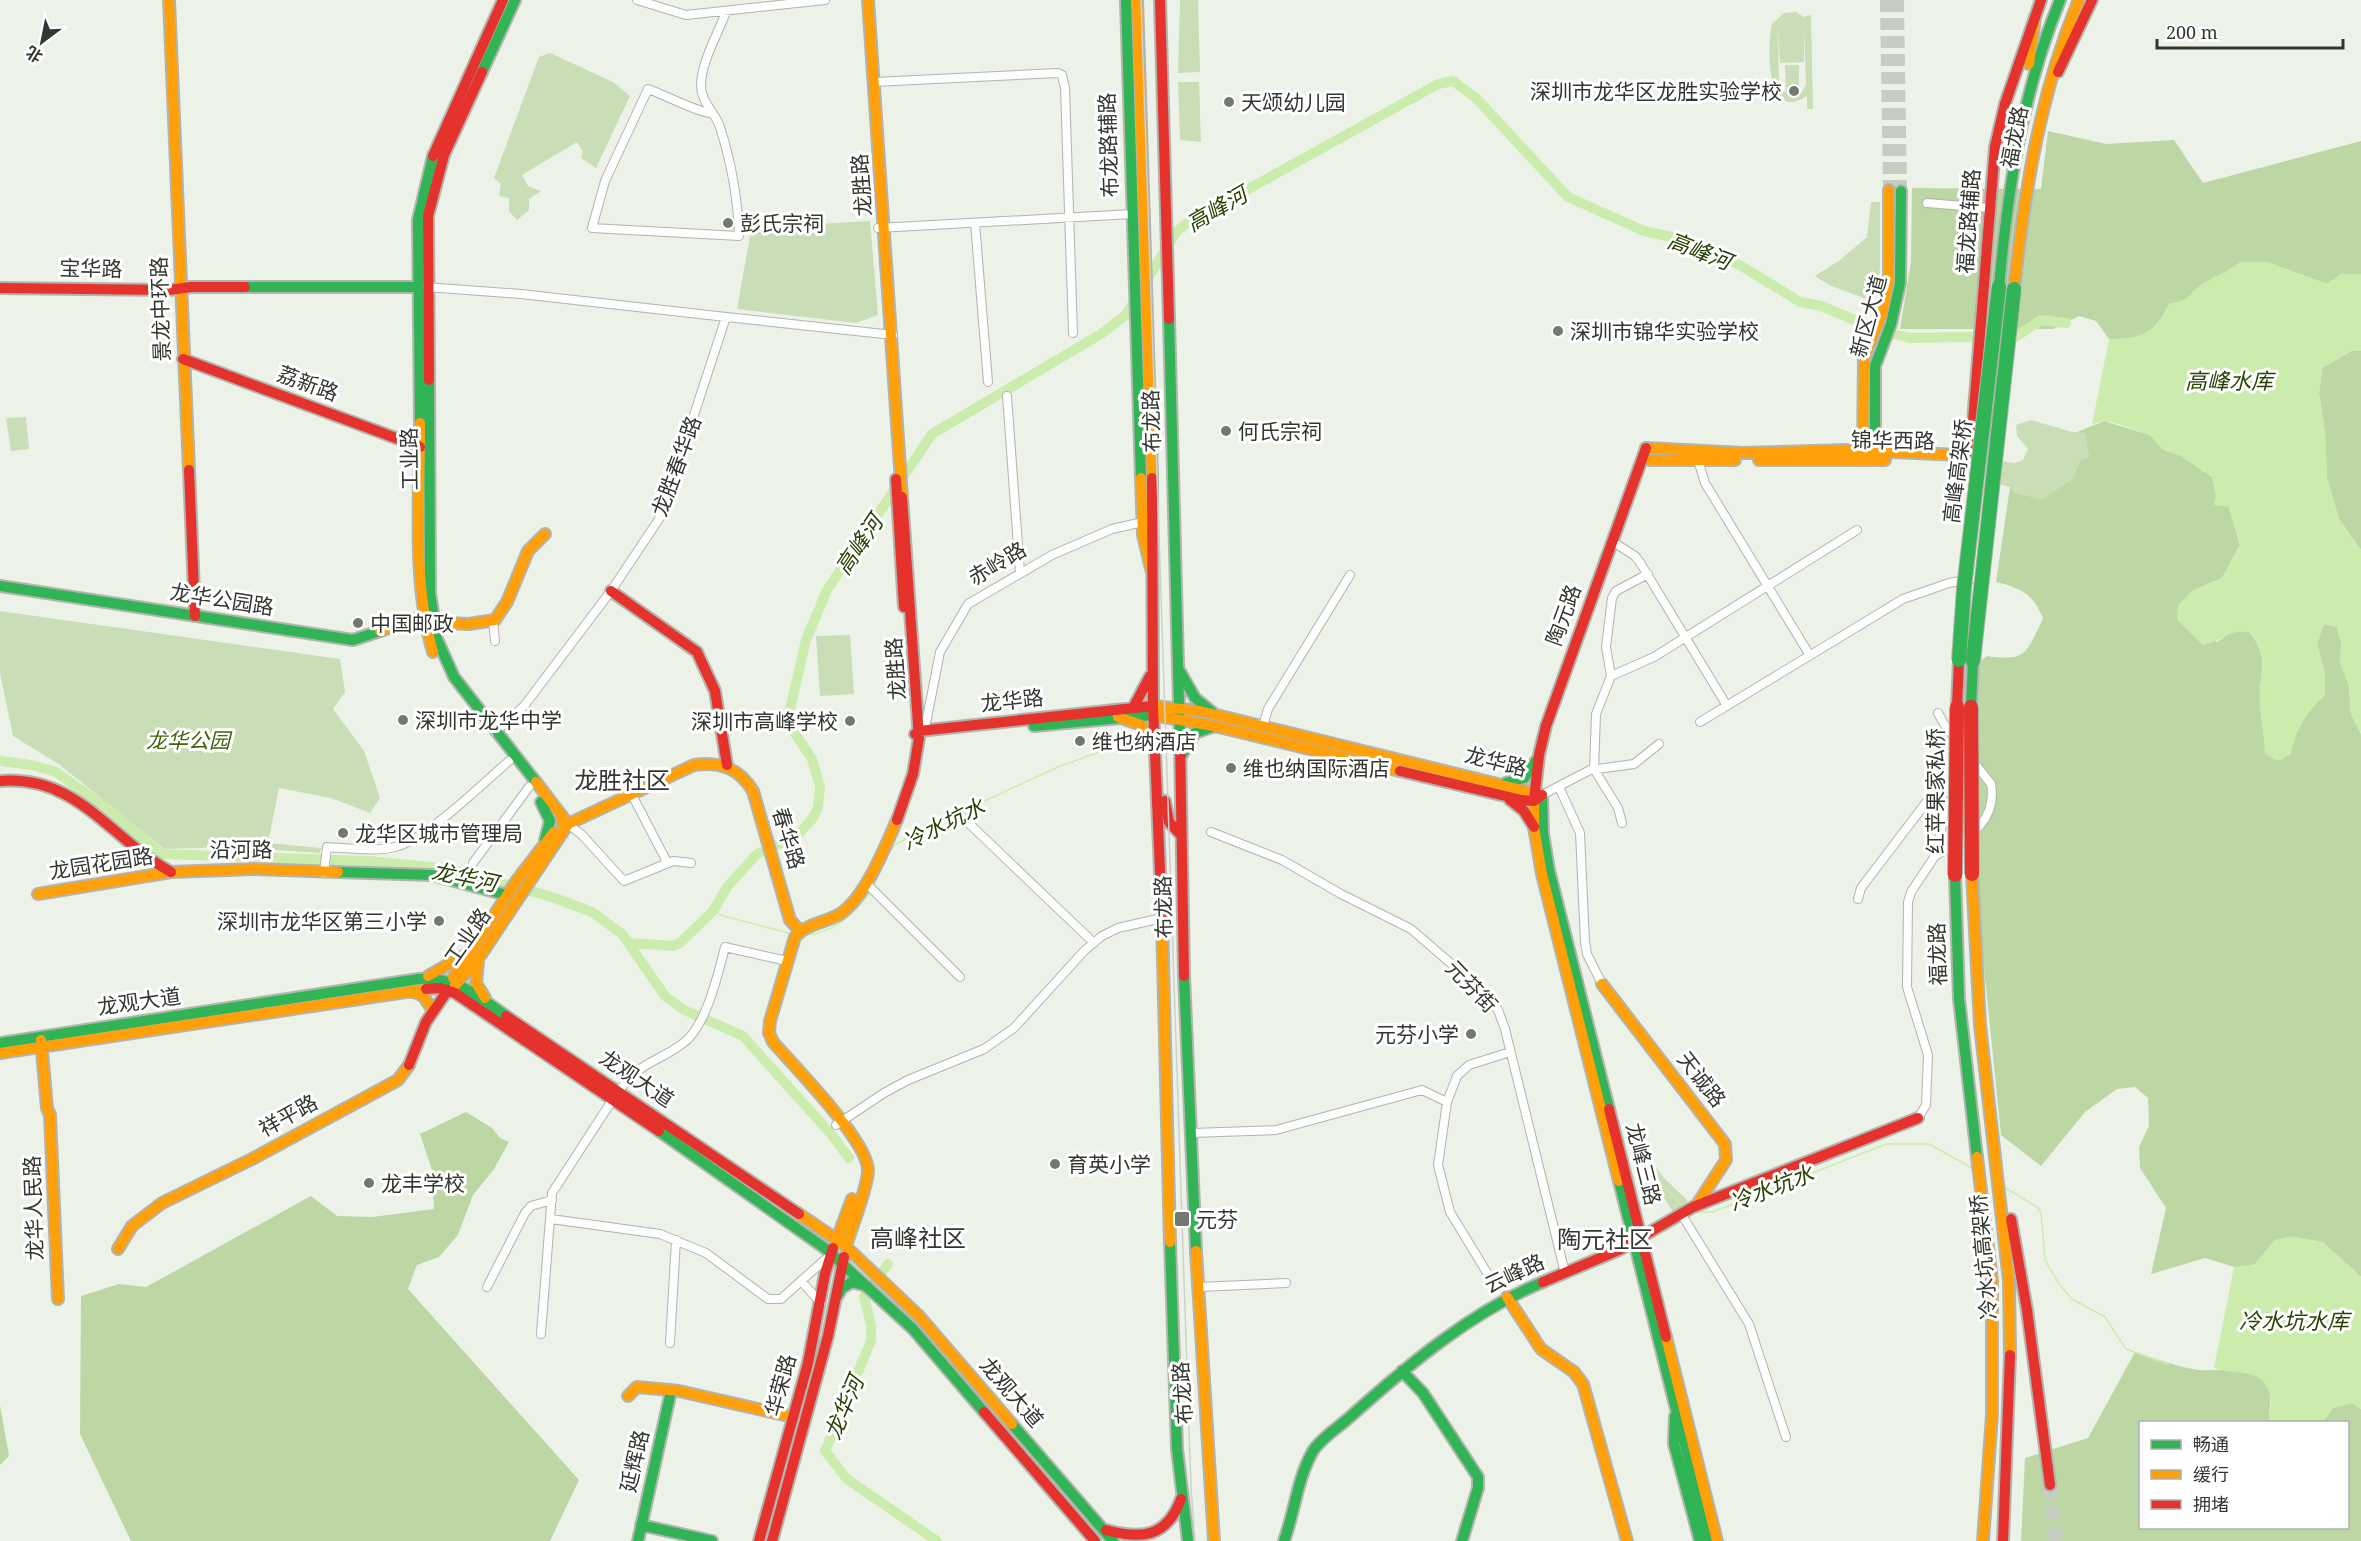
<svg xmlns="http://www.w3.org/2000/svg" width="2361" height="1541" viewBox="0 0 2361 1541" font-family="'Noto Serif','Noto Sans SC',serif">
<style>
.green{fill:#c9ddb6;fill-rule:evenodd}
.forest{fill:#bdd7a4}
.water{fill:#cbecad}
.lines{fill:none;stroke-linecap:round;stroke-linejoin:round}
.stream{stroke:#cbecad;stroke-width:1.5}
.river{stroke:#cbecad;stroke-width:10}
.primary-tunnel{stroke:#c8cdc4;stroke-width:12;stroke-dasharray:12 6;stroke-linecap:butt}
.highway-tunnel{stroke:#c8cdc4;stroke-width:14;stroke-dasharray:14 7;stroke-linecap:butt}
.street-casing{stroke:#b1b5ae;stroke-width:10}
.fast-casing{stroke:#b1b5ae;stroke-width:14}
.slow-casing{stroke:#b1b5ae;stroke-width:14}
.jam-casing{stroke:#b1b5ae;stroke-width:14}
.street{stroke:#fcfdfc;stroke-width:8}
.fast{stroke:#30b455;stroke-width:10}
.slow{stroke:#ff9f0a;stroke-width:10}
.jam{stroke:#e5322d;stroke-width:10}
.rail{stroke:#ced0cd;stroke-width:1.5}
.fast-bridge-casing{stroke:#b1b5ae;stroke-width:16;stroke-linecap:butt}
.jam-bridge-casing{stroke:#b1b5ae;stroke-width:16;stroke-linecap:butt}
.fast-bridge{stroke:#30b455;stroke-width:14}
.jam-bridge{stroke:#e5322d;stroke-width:14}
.poi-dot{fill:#757871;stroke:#fff;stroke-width:2}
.labels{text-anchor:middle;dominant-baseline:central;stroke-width:6;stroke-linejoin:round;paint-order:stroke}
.poi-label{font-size:21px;fill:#343731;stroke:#fff;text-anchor:start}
.street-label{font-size:21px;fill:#343731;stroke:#fff}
.park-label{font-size:21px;font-style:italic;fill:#406507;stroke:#fff}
.water-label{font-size:22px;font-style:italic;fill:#294304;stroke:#fff}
.quarter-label{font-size:24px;fill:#343731;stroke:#fff}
</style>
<rect width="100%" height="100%" fill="#edf2e9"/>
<path class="green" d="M1180,0H1198L1200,72L1178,73Z
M1796,12L1804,17L1811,15L1813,109H1807V96C1765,124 1767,46 1772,24L1784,13ZM1804,26L1806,85L1802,92L1791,95L1782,90L1779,84L1778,30L1780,63L1804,62Z
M550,53L613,82L630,96L596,168L581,158L583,152L577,142L522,175L528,186L541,191L529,199V210L517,220L509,211V198L499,196L501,184L494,178L539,57Z
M1785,65H1799V91L1786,92Z
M1178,82H1199L1201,142L1180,140Z
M1871,202H1880V267L1877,294L1869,300L1829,285L1815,276L1840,260L1867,237Z
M870,221L878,315L856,323L737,309L752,225L766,227Z
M26,417L29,449L11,451L6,418Z
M2031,420L2072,432H2085L2089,457L2081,459L2072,479L2042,499L2016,493L2010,487L1998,484L2001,461L2014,463L2023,460L2028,449L2017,436L2016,425Z
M0,611L340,659L345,692L333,709L364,751L380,798L370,813L331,798L279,788L268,843L321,848L320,853L233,847L164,849L60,765L13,736L0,673Z
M850,635L854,694L820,696L816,636Z
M1629,1129L1664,1178L1688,1201L1673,1212L1656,1186L1643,1197L1626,1131Z"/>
<path class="forest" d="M2048,131L2106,144L2174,140L2203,183L2361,141V274H2341L2327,284L2267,262H2241L2225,274L2201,285L2188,300L2169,304C2155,334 2142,339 2109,339L2096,321L2079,316L2053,329H1900L1911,262L1912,188L2041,189Z
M2351,351H2361V550L2339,519L2327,478L2325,433L2319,393L2322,368Z
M2104,421L2150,435L2162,449L2181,456L2212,477L2216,495L2229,507L2240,545L2222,578L2192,591L2217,642L2234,630L2249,632C2272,659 2258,673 2260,703C2261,720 2265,735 2265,754L2290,755C2295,731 2306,711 2325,695V674L2317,644L2324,624L2337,627L2341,642V664L2349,686L2351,714L2361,734V1277L2335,1253L2275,1240L2254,1265L2234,1267L2205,1258L2151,1274L2166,1208L2140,1168L2139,1147L2149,1126L2148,1098L2135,1087L2117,1089L2085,1112L2041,1166L2001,1135L1979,918L1977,751L1979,662L1987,656C2028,662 2026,652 2043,619C2034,594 2021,588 1996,582L2010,487L2016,493L2042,499L2072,479L2081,459L2089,457L2085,433L2077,432Z
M466,1112L492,1128L500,1138L509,1142L494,1169L473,1195L458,1235L439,1257L417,1265L408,1289L579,1480L550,1541H131L80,1434L81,1296L119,1284L146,1287L311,1196L337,1216L372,1217L434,1209L432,1170L420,1134Z
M2135,1352C2155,1358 2177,1367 2198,1370C2213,1371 2239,1368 2254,1373C2258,1375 2265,1382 2267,1386C2274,1398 2267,1410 2270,1422H2140V1528H2348V1422H2323L2333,1408L2352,1403L2361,1409V1541H2021L2025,1458L2088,1438Z
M0,1405L9,1456L0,1465Z"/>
<path class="water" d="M2240,262H2267L2327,284L2341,274H2361V351H2350L2322,368L2319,393L2325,433L2327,478L2339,519L2361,550V733L2351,714L2349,686L2340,664L2341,642L2337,627L2324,624L2317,644L2325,674V695C2306,711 2295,731 2290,755L2278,761L2265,754C2265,736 2261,720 2260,703C2258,673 2273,659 2249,632C2227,630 2224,640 2203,645L2177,620L2178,605L2192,591L2222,578L2240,545L2229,507L2214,505L2216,495L2212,477L2181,456L2162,449L2150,435L2115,423L2104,421L2092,424L2109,339C2142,339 2155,334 2169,304C2194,298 2185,296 2202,284C2214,276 2228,272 2240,262Z
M2291,1236L2323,1242L2361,1277V1409L2352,1403L2333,1408L2323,1422H2270C2267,1413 2273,1403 2270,1394C2262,1366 2235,1376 2214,1368L2234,1267L2254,1265L2275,1240Z"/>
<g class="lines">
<path class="stream" d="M963,811L1058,767L1102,751
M873,887L888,854L896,844L955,814
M713,911L724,916L792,934
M802,935C833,935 854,914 871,891
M1632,1142L1658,1180L1684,1207
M2004,1187L2037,1207L2041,1213L2045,1260L2059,1284L2072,1299L2105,1317L2126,1349L2169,1365
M1694,1212H1713L1886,1144H1929L1972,1168"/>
<path class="river" d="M1144,285L1176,232L1187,223L1438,84L1453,81L1476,98L1568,197L1644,231L1690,241L1743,267L1800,302L1821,306L1882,331L1910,338L2017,336L2041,320L2066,323
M0,761L32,765L56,772L109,810L161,854L369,861L450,869L552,897L592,912L622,934L665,996L684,1010L743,1036L831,1134L849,1158
M630,943L672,946L680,943L713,911L727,887L757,854L797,836L813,818L818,807L820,787L812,759L794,732L789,714L806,640L827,590L932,434L1101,334L1126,315L1136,298
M888,1264L864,1297L871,1325V1341L825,1451L847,1479L937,1541"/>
<path class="primary-tunnel" d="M1886,0L1889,190
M1898,0L1901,191"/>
<path class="highway-tunnel" d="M2050,1485L2056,1541"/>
<g class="street-casing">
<path id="street" d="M637,0L686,15L825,0
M874,82L1058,73L1062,75L1065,88L1073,333
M712,113C701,114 663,94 648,89L605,181L592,228L739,236C738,199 731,162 720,127C715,112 701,102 701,86C701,62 718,34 726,12
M1927,203L1989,208
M975,223L988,382
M878,228L1132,214
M426,287L521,294L726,317
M1007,396L1020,573
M1698,460L1705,483L1809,654
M1618,545L1635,556L1641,564L1727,706
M493,621L495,641
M1611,676L1654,657L1857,530
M1700,722L1903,599L1949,583L1984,577
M1263,726L1268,709L1350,575
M919,731L926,723L940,652L968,604L1052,555L1112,529L1143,522
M495,732L524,706L611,591L661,516L726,317L893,335
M1559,787L1580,833L1585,942L1587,954L1602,984
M631,793L667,862
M1542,795L1590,770L1634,764L1659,744
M958,813L1094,943
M1622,823L1618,808L1594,769L1596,714L1611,676L1606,647L1612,598L1616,591L1648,574
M568,824L582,835L624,881L673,861L691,863
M1211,832L1282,860L1341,894L1411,929L1485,993L1498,1010L1505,1029L1565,1273
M1935,856C1964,839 1998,825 1991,784L1944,724L1938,713
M473,863L529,787
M324,873L327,847C348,848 375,852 395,847C427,839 482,784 509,761
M870,887L960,977
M1858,899L1861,888L1928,800L1937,795L1944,801L1946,808L1935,856L1911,892L1908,902L1907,987L1928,1055L1926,1105L1918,1118
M619,1091C639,1062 656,1063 682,1044C706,1028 718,974 725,947L787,961
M836,1125L884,1093L908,1080L984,1049L1014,1028L1085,950L1102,936L1118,928L1162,918
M1192,1133L1276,1130L1422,1090L1447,1102
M1682,1215L1749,1324L1786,1437
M551,1219L660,1234L706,1253L768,1299H781L801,1281
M1489,1276L1450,1212L1438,1165L1447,1102L1457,1076L1469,1065L1510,1052
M487,1287L525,1213L531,1206L552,1200
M1199,1287L1286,1283
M821,1303L801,1281L828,1257
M541,1334L552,1193L613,1099
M670,1343L676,1240"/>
</g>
<g class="fast-casing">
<path id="fast" d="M1126,0L1141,478
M482,72L515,0
M245,287H418
M1999,287C2008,188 2022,93 2060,0
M1169,319L1180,742
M429,380L430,593L437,639L454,677L536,782
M420,423L418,220L433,156
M1875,459V366L1891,324L1900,283L1901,191
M0,586L353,640L380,631
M1179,670L1195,698L1212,712
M1971,707L1973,661
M1034,726L1153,715
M1181,756L1195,733L1212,727
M1506,783L1524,778L1536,761
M1542,795L1543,833L1549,870L1609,1109
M541,802L550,821L545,840
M338,872L432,875L507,895
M1955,875L1959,999L1977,1157
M1184,976L1196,1251
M0,1043L419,979C457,977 476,995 506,1016
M659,1131L826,1249L913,1329L984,1412
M1619,1181L1709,1541
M1170,1242L1177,1449L1188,1541
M836,1298L842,1288L852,1282L867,1286
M1402,1371L1423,1393L1478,1477V1488L1462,1541
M1675,1416L1674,1444L1700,1541
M1012,1424L1113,1541
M641,1525L712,1541
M638,1541L671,1391
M1284,1541C1295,1511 1297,1479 1313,1451C1321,1438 1339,1427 1350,1417C1408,1365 1471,1312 1543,1282"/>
</g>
<g class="slow-casing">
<path id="slow" d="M169,0L189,470
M868,0L902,497
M1137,0L1152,478
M2029,64L2035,17
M2014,289C2025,189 2040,93 2079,0
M420,423C420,497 412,581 433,652
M1646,448L1743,453L1849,450L1959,455L1968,452
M1869,456L1863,451L1864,357L1882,314L1889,278V190
M1650,460H1735
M1759,460H1885
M1141,478L1143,535L1151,569
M380,631L424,616L447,623L469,624L495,620L507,602L528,551L545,534
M1153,706L1200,711L1542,795
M1153,715L1219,727L1400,771
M1118,717L1141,725L1153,743
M1534,801V827L1542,874L1619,1181
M562,823L568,824L694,765C720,761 739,768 753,791L790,920L800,931
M1972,874L1980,1025L2009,1281L2010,1355
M38,894L171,872L255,869L338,872
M1162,918L1170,1242
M478,962L476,983L485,998
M428,976L465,955
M453,978L517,880L554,832
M1602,984L1725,1144L1726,1160L1696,1206
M454,987L480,956L568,824L536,782
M412,991L423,996L433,1010
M41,1040L47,1108L50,1115L58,1299
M0,1053L426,989
M1977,1157L1992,1281V1415L1983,1541
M799,1214L843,1244L919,1316L1012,1424
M837,1239L852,1199
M846,1246C852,1226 867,1190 868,1171C869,1142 794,1066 773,1042L769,1033L770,1021L795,937C807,923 825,923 840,914C865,898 885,847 897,820
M118,1249L132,1226L162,1203L252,1159L398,1080L409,1065
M1196,1251L1214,1541
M1507,1297L1541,1349L1574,1372L1583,1384L1627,1541
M1666,1337L1717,1541
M628,1396L637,1387L679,1391L793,1417"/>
</g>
<g class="jam-casing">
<path id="jam" d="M1160,0L1169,319
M2058,72L2092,0
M433,156L503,0
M0,288L169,290L191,287H245
M183,359L420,447
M429,380L428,216L444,155L482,72
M1968,452L1972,434L1995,147L2005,104L2041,0
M189,470L195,616
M1152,478L1153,706L1162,918
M896,479L904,607
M611,591L697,652L715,691L727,765
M1957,707L1959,660
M1133,708L1150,676
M915,734L919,731L1153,706
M1180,742L1184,976
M1400,771L1522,800L1534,801L1542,795
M0,781C78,775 109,838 171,872
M1509,799L1524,811L1534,827
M1534,800L1539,755L1546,726L1646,448
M1165,801L1169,822L1181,835
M897,820L913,774L919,738L902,497
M426,989L440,988L455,993L659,1131
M506,1016L799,1214
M409,1065L426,1022L448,990
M1609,1109L1666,1337
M2011,1219L2027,1310L2050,1485
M1543,1282L1619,1250L1693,1207L1918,1118
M984,1412L1095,1541
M1106,1530C1142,1540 1167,1537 1181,1499
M759,1541L808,1363L825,1274L833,1248
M772,1541L828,1336L844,1257
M2003,1541L2010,1355"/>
</g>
<use href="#street" class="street"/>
<use href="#fast" class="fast"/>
<use href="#slow" class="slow"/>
<use href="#jam" class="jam"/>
<path class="rail" d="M1141,0L1191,1488L1195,1541"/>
<g class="fast-bridge-casing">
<path id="fast-bridge" d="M1959,660L1964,588L1999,287
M1973,661L2014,289"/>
</g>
<g class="jam-bridge-casing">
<path id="jam-bridge" d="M1971,707L1972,874
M1955,875L1957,707"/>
</g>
<use href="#fast-bridge" class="fast-bridge"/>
<use href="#jam-bridge" class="jam-bridge"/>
</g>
<g class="poi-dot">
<circle cx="1794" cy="91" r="6"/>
<circle cx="1229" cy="102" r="6"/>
<circle cx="728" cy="223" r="6"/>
<circle cx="1558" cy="331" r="6"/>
<circle cx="1226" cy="431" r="6"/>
<circle cx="358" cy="623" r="6"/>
<circle cx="403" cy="720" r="6"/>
<circle cx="850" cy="721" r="6"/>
<circle cx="1080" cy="741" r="6"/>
<circle cx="1231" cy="768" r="6"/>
<circle cx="343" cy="833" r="6"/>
<circle cx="439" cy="921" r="6"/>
<circle cx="1471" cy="1034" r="6"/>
<circle cx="1055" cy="1164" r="6"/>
<circle cx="369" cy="1183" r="6"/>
<rect x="1174" y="1211" width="16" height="16" rx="3"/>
</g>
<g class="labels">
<g class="poi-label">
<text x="1782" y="91" text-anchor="end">深圳市龙华区龙胜实验学校</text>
<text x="1241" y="102">天颂幼儿园</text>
<text x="740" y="223">彭氏宗祠</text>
<text x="1570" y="331">深圳市锦华实验学校</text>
<text x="1238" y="431">何氏宗祠</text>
<text x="370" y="623">中国邮政</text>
<text x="415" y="720">深圳市龙华中学</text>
<text x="838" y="721" text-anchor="end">深圳市高峰学校</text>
<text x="1092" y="741">维也纳酒店</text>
<text x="1243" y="768">维也纳国际酒店</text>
<text x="355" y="833">龙华区城市管理局</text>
<text x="427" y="921" text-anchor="end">深圳市龙华区第三小学</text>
<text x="1459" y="1034" text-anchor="end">元芬小学</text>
<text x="1067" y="1164">育英小学</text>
<text x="381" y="1183">龙丰学校</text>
<text x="1196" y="1219">元芬</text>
</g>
<g class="street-label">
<text transform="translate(2014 137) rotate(-79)">福龙路</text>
<text transform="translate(1108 145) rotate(-92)">布龙路辅路</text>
<text transform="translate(861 185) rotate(-94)">龙胜路</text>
<text transform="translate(1968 221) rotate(-86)">福龙路辅路</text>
<text transform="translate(91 268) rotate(1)">宝华路</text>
<text transform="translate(160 309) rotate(-92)">景龙中环路</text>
<text transform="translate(1868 316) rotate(-75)">新区大道</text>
<text transform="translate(308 383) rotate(20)">荔新路</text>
<text transform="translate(1151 421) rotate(-92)">布龙路</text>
<text transform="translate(1893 440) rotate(1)">锦华西路</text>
<text transform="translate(409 459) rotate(-91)">工业路</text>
<text transform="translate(676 466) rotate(-70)">龙胜春华路</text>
<text transform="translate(1957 471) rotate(-83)">高峰高架桥</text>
<text transform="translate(997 563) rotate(-31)">赤岭路</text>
<text transform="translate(222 599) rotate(9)">龙华公园路</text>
<text transform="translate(1563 615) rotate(-70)">陶元路</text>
<text transform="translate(895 669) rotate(-94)">龙胜路</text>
<text transform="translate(1012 700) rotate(-6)">龙华路</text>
<text transform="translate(1496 761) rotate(14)">龙华路</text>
<text transform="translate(1935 791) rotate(-90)">红苹果家私桥</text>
<text transform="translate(789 838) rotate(73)">春华路</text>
<text x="241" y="849">沿河路</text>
<text transform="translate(101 863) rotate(-9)">龙园花园路</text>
<text transform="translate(1163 907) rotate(-92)">布龙路</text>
<text transform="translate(467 936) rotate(-55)">工业路</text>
<text transform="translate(1937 954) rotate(-92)">福龙路</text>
<text transform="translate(1472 986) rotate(46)">元芬街</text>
<text transform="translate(139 1001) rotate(-8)">龙观大道</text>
<text transform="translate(637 1078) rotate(34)">龙观大道</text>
<text transform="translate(1702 1079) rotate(52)">天诚路</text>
<text transform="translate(288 1115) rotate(-29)">祥平路</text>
<text transform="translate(1644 1164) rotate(76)">龙峰三路</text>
<text transform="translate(33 1208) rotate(-92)">龙华人民路</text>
<text transform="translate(1983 1257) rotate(-95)">冷水坑高架桥</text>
<text transform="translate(1514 1273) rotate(-25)">云峰路</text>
<text transform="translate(780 1385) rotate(-75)">华荣路</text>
<text transform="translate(1012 1392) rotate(49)">龙观大道</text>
<text transform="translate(1182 1393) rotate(-94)">布龙路</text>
<text transform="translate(634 1461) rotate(-77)">延辉路</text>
</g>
<g class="park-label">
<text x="188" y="740">龙华公园</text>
</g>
<g class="water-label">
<text transform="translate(1216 208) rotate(-30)">高峰河</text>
<text transform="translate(1700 250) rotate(21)">高峰河</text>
<text x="2229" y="380">高峰水库</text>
<text transform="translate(858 544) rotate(-56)">高峰河</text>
<text transform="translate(943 823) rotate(-26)">冷水坑水</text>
<text transform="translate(465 876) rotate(12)">龙华河</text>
<text transform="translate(1771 1187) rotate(-21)">冷水坑水</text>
<text x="2294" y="1320">冷水坑水库</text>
<text transform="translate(843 1407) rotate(-67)">龙华河</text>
</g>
<g class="quarter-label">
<text x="622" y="779">龙胜社区</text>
<text x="918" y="1237">高峰社区</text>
<text x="1605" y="1238">陶元社区</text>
</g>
</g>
<rect x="2139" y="1421" width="210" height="108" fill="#ffffff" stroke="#aeafad" stroke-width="1.5"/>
<rect x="2151" y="1440" width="30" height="9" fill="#30b455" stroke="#aeafad" stroke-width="1.5"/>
<text x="2193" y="1451" font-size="18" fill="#343731">畅通</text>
<rect x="2151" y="1470" width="30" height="9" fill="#ff9f0a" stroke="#aeafad" stroke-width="1.5"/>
<text x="2193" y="1481" font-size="18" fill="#343731">缓行</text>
<rect x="2151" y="1500" width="30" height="9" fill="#e5322d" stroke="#aeafad" stroke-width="1.5"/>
<text x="2193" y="1511" font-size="18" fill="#343731">拥堵</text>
<g transform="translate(42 42) rotate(212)" stroke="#ffffff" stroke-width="4.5" paint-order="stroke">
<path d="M0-4.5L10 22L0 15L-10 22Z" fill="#343731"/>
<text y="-9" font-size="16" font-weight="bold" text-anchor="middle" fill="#343731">北</text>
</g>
<path d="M2157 39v9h186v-9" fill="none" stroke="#343731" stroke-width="3"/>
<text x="2166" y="39" font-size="18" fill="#343731" stroke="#ffffff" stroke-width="4.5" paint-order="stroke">200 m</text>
</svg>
